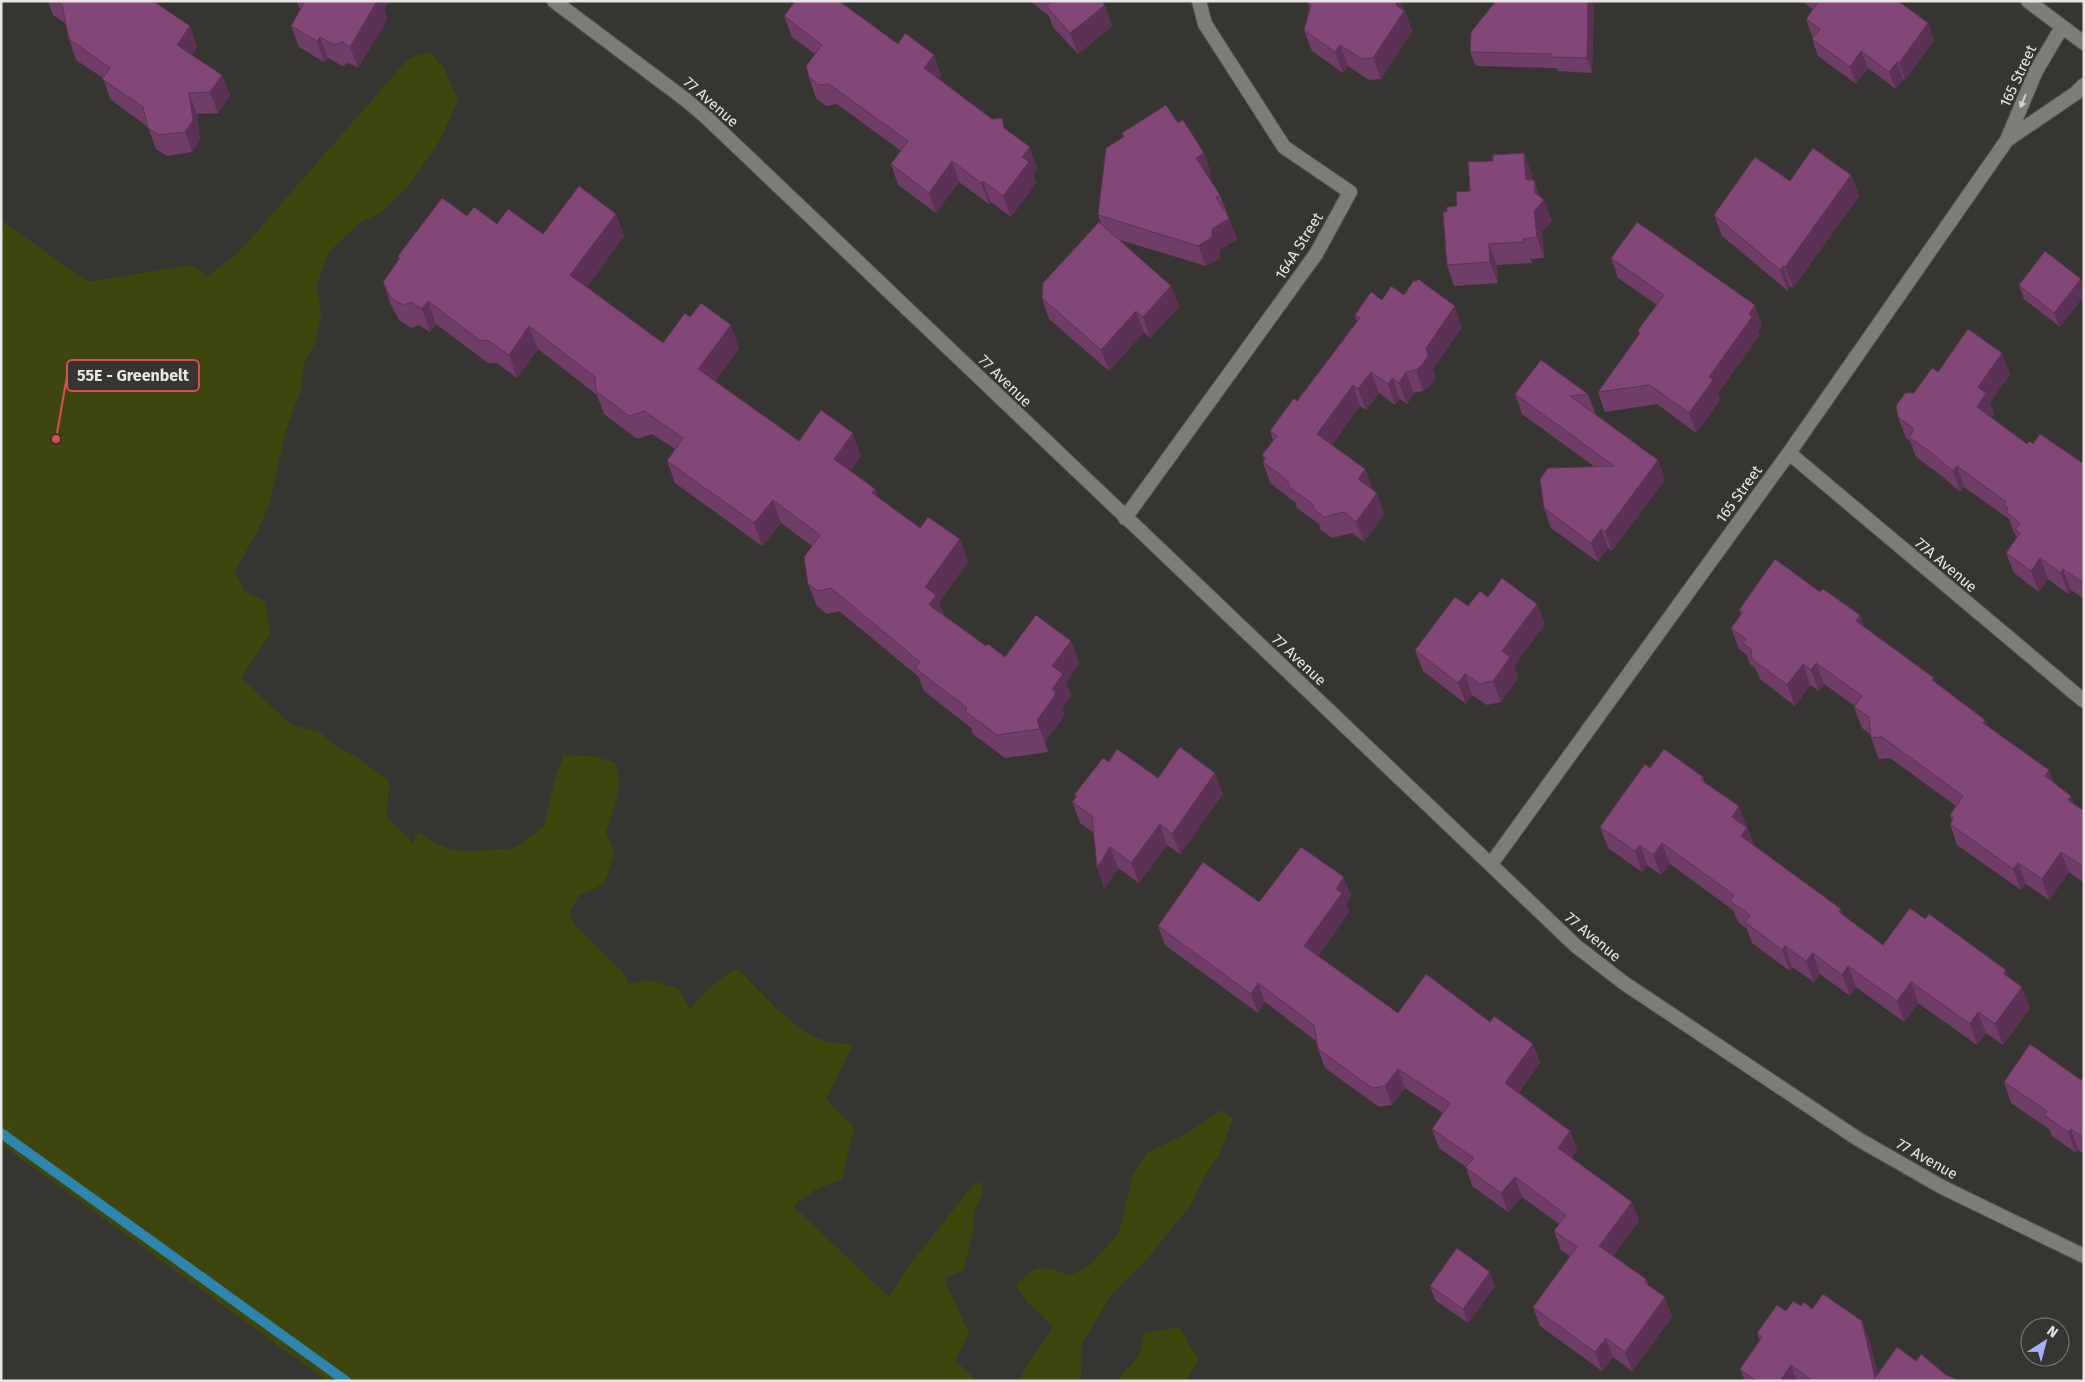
<svg xmlns="http://www.w3.org/2000/svg" width="2085" height="1382" viewBox="0 0 2085 1382" font-family="'Fira Sans',sans-serif">
<style>
.green{fill:#3e460e}
.lines{fill:none;stroke-linecap:round;stroke-linejoin:round}
.stream{stroke:#2e86ae;stroke-width:10}
.minor-casing{stroke:#52514e;stroke-width:16}
.minor{stroke:#7e7c78;stroke-width:14}
.wall{fill:#703d66}
.shaded-wall{fill:#5b3253}
.building{fill:#824777;stroke:#5b3253}
.oneway{fill:#d2d1ce}
.labels{text-anchor:middle;dominant-baseline:central;stroke-width:4.5;stroke-linejoin:round;paint-order:stroke}
.street-label{font-size:15px;fill:#e7e6e4;stroke:#373531}
.leader{fill:none;stroke:#d94e4e;stroke-width:2}
.callout-dot{fill:#d94e4e;stroke:#373531;stroke-width:2}
.callout{fill:#373531;stroke:#d94e4e;stroke-width:2}
.callout-label{font-size:16px;text-anchor:middle;font-weight:bold;fill:#e7e6e4}
</style>
<rect width="100%" height="100%" fill="#373531"/>
<path class="green" d="M430,52L444,68L458,100L439,142L410,184L383,211L358,224L329,252L317,285L321,316L316,341L304,363L301,389L285,433L270,502L258,530L235,571L244,591L265,601L270,634L241,678L290,724L319,732L337,747L355,756L389,781L387,817L413,843L418,832L435,843L451,849L467,851L509,849L519,845L544,826L554,782L564,755L592,756L615,762L620,779L615,804L606,832L614,855L604,884L579,895L570,911L573,923L621,970L629,984L647,980L678,988L690,1009L709,988L736,968C760,990 783,1019 811,1035C823,1042 840,1044 853,1044L826,1099L854,1127L842,1179L815,1190L793,1206L889,1297L908,1267L973,1185L983,1182L982,1194L974,1212L973,1231L964,1270L946,1277V1284L969,1333L955,1360L977,1381H327L1,1144V220L88,282L192,265L208,276L239,252L407,60L417,55Z
M1222,1110L1233,1119L1219,1155L1203,1179L1191,1205L1147,1259L1109,1298L1082,1344L1081,1381H1019L1027,1365L1053,1327L1040,1313L1029,1304L1016,1285C1038,1263 1042,1266 1070,1275L1088,1267L1119,1233L1133,1173L1148,1152L1184,1135Z
M1179,1327L1199,1360L1185,1381H1116L1139,1356L1144,1333Z"/>
<g class="lines">
<path class="stream" d="M1,1133L346,1381"/>
<g class="minor-casing">
<path id="minor" d="M554,1L686,100L706,117L1576,946L1624,983L1858,1139L1942,1187L2084,1256
M2028,1L2084,43
M2007,140L2076,93L2084,85
M1789,453L2084,701
M1125,518L1316,254L1350,192L1284,147L1205,24L1199,1
M1491,864L1789,453L2007,140L2036,71L2062,27"/>
</g>
<use href="#minor" class="minor"/>
</g>
<path class="wall" d="M48,1H158L156,4L190,26L197,47L192,55L222,75L230,95L218,113L197,114L200,140L192,152L167,156L156,149L148,127L110,99L103,78L76,60L69,39L65,23L53,15Z
M297,1H389V2L384,10L387,19L358,68L349,63L342,66L328,58L324,62L299,47L291,26L300,10Z
M1030,1H1102L1112,26L1078,54L1053,27L1049,16Z
M1309,1H1401L1412,31L1381,79L1369,80L1348,66L1343,73L1312,51L1304,30L1310,9L1308,3Z
M1801,1H1898L1928,23L1934,40L1905,80L1903,79L1896,89L1868,68L1856,84L1818,56L1812,39L1813,37L1812,36L1806,19L1813,9Z
M1594,6L1592,73L1558,71L1556,68L1476,66L1470,52Z
M784,16L898,44L934,55L941,76L939,79L1006,130L1037,168L1033,173L1036,183L1011,217L991,202L989,204L959,182L936,213L898,185L891,164L901,151L837,104L826,106L816,98L809,77L815,54L792,37Z
M1178,123L1204,153L1211,174L1208,176L1220,195L1237,239L1220,250V258L1206,266L1120,240L1171,286L1179,307L1150,338L1144,332L1109,371L1049,319L1042,298L1101,224L1098,215L1124,137L1122,133Z
M1532,174V180H1534L1540,197L1552,221L1542,231L1544,258L1531,259L1532,263L1497,265L1498,283L1454,286L1447,265V212L1457,206Z
M1851,175L1859,196L1793,288L1790,286L1788,291L1722,236L1714,215Z
M616,214L624,236L587,287L663,343L739,348L715,381L799,441L861,456L850,471L875,489L878,497L920,528L960,539L968,562L939,602L944,615L986,646L1005,657L1071,641L1079,664L1066,682L1071,696L1062,709L1064,714L1062,719L1045,742L1048,752L1005,758L973,734L971,728L924,691L919,677L839,611L827,614L817,606L808,584L812,546L781,523L762,546L675,483L667,461L675,449L652,434L637,439L604,414L597,395L538,349L517,378L497,363H488L436,324L430,332L419,325L411,328L399,320L391,305L383,282L399,260L398,256L467,216L497,224L543,234Z
M1611,258L1762,325L1758,332L1759,336L1718,393L1720,400L1696,433L1657,404L1605,412L1598,392L1639,335L1638,330L1657,305L1618,278Z
M2019,285L2084,287V298L2083,297L2060,327L2024,299Z
M1404,295L1462,327L1433,369L1436,377L1430,386L1423,391L1414,393L1407,404L1400,399L1395,405L1379,393L1366,410L1360,406L1332,445L1365,469L1373,490L1384,514L1364,542L1352,533L1332,538L1321,530L1319,524L1297,508L1295,502L1270,483L1263,462L1264,460L1262,455L1273,440L1270,431L1297,401L1357,321L1355,315L1382,300Z
M2002,353L2010,374L1990,403L1994,414L1991,418L2027,444H2033L2084,464V599L2071,590L2068,594L2048,579L2039,592L2014,573L2006,553L2017,537L2014,533L2009,519L1964,487L1960,492L1942,476L1916,457L1910,441L1906,438L1898,417L1914,393L1938,372Z
M1515,394H1588L1595,413L1593,414L1658,460L1665,480L1612,551L1608,548L1598,562L1551,528L1544,508L1595,467L1522,414Z
M1820,592L1860,615L1864,627L1985,720L1988,726L2049,770L2054,783L2071,796L2074,804L2084,811V883L2069,872L2049,900L2026,884L2021,890L1957,845L1950,824L1952,821L1950,815L1956,806L1890,758L1879,759L1871,738L1870,734L1862,728L1854,707L1855,706L1824,684L1819,691L1810,685L1795,706L1760,679L1755,668L1750,664L1747,655L1739,649L1731,628L1741,615L1739,610Z
M1488,597L1537,604L1545,624L1514,666L1518,678L1501,702L1487,705L1472,695L1466,704L1423,671L1415,650L1468,606Z
M1109,762L1158,778L1223,794L1180,854L1167,845L1139,883L1118,868L1104,889L1094,833L1080,823L1072,802L1076,798L1074,795Z
M1650,768L1703,777L1705,783L1747,827L1754,846L1841,909L1844,916L1883,945L2009,977L2030,1008L2003,1045L1986,1033L1977,1045L1918,1003L1904,1022L1856,987L1850,996L1820,974L1814,982L1792,967L1790,971L1752,943L1747,929L1738,922L1733,910L1670,864L1661,875L1647,865L1642,872L1608,848L1600,827Z
M1351,896L1346,904L1349,912L1318,956L1398,1013L1490,1022L1533,1044L1540,1063L1518,1093L1570,1131L1577,1150L1572,1158L1639,1221L1613,1256L1646,1279L1648,1285L1665,1297L1672,1317L1632,1371L1613,1357L1602,1371L1540,1326L1533,1307L1570,1256L1561,1250L1554,1231L1559,1224L1522,1197L1508,1212L1472,1186L1466,1167L1439,1148L1432,1129L1443,1113L1405,1088L1392,1105L1379,1107L1325,1068L1318,1049L1316,1041L1265,1002L1258,1013L1165,945L1158,926L1259,902Z
M2084,1076V1154L2078,1150L2076,1153L2052,1136L2049,1129L2011,1103L2004,1082L2081,1080Z
M1430,1286H1495L1468,1323L1435,1300Z
M1801,1306L1812,1309L1870,1342L1878,1375L1916,1361L1946,1375L1961,1381H1745L1740,1369L1760,1341L1757,1333L1786,1311Z"/>
<path class="shaded-wall" d="M377,1H389V2L384,10L387,19L358,68L350,47Z
M1395,1H1401L1412,31L1381,79L1373,58L1396,5Z
M1588,1H1592L1594,6L1592,73L1587,58Z
M1105,5L1112,26L1078,54L1070,33Z
M1928,23L1934,40L1905,80L1899,63Z
M190,26L197,47L185,66L177,45Z
M320,37L328,58L324,62L317,41Z
M1340,45L1348,66L1343,73L1335,52Z
M1861,51L1868,68L1856,84L1850,67Z
M934,55L941,76L931,89L924,68Z
M1897,62L1903,79L1896,89L1889,72Z
M222,75L230,95L218,113L210,92Z
M189,93L197,114L200,140L192,152L185,132Z
M1030,147L1037,168L1033,173L1036,183L1011,217L1003,196L1022,157Z
M1204,153L1211,174L1204,179L1196,158Z
M1524,153L1532,174L1534,201L1526,180Z
M952,161L959,182L936,213L929,193Z
M1851,175L1859,196L1793,288L1785,267Z
M1534,180L1541,201L1544,200L1552,221L1542,231L1544,258L1537,237L1534,211L1535,193Z
M983,181L991,202L989,204L981,183Z
M616,214L624,236L579,298L570,275Z
M1229,218L1237,239L1220,250V258L1206,266L1198,246L1212,229Z
M1523,239L1531,259L1532,263L1524,242Z
M1489,244L1497,265L1498,283L1490,262Z
M1783,266L1790,286L1788,291L1780,270Z
M2081,279L2084,287L2081,291L2083,297L2060,327L2054,313Z
M1171,286L1179,307L1150,338L1143,317Z
M428,301L436,324L430,332L422,309Z
M1755,305L1762,325L1758,332L1759,336L1718,393L1720,400L1696,433L1689,413L1709,377Z
M1455,306L1462,327L1433,369L1436,377L1430,386L1423,391L1416,370L1426,348Z
M1136,311L1144,332L1109,371L1101,350Z
M731,325L739,348L706,392L698,369Z
M529,326L538,349L517,378L509,355Z
M2002,353L2010,374L1990,403L1994,414L1984,428L1977,407L1978,387Z
M1371,372L1379,393L1366,410L1358,389Z
M1406,372L1414,393L1407,404L1399,383Z
M1392,378L1400,399L1395,405L1388,384Z
M1353,385L1360,406L1325,455L1317,434Z
M853,433L861,456L842,482L834,459Z
M1658,460L1665,480L1612,551L1605,532Z
M1957,466L1964,487L1960,492L1953,471Z
M1365,469L1373,490L1358,479Z
M875,489L883,511L872,493Z
M1377,493L1384,514L1364,542L1356,522Z
M773,500L781,523L762,546L754,523Z
M1601,529L1608,548L1598,562L1591,543Z
M960,539L968,562L939,602L945,618L929,605L925,587Z
M2040,558L2048,579L2039,592L2031,571Z
M2063,569L2071,590L2068,594L2061,573Z
M1537,604L1545,624L1514,666L1518,678L1501,702L1493,681L1502,651Z
M1860,615L1868,636L1856,621Z
M1071,641L1079,664L1066,682L1071,696L1062,709L1064,714L1062,719L1045,742L1048,752L1037,720L1052,689V666Z
M1816,663L1824,684L1819,691L1811,670Z
M1803,664L1810,685L1795,706L1787,685Z
M1465,674L1472,695L1466,704L1458,683Z
M1985,720L1993,741L1983,723Z
M2049,770L2057,791L2045,776Z
M1215,773L1223,794L1180,854L1172,834Z
M2071,796L2079,816L2068,800Z
M1739,806L1747,827L1732,817Z
M1160,824L1167,845L1139,883L1131,863Z
M1747,828L1755,849L1741,836Z
M1662,843L1670,864L1661,875L1653,855Z
M1640,845L1647,865L1642,872L1635,851Z
M1110,847L1118,868L1104,889L1097,868Z
M2061,852L2069,872L2049,900L2042,879Z
M2018,863L2026,884L2021,890L2013,869Z
M1344,877L1351,896L1346,904L1349,912L1311,965L1304,946L1336,889Z
M1841,909L1849,930L1839,912Z
M1785,946L1792,967L1790,971L1782,950Z
M1813,953L1820,974L1814,982L1806,961Z
M1848,966L1856,987L1850,996L1842,975Z
M2006,970L2014,991L2004,974Z
M1911,982L1918,1003L1904,1022L1897,1001Z
M1258,983L1265,1002L1258,1013L1251,994Z
M2022,987L2030,1008L2003,1045L1995,1024Z
M1978,1012L1986,1033L1977,1045L1970,1024Z
M1533,1044L1540,1063L1512,1103L1505,1083Z
M1398,1069L1405,1088L1392,1105L1385,1086Z
M2071,1129L2078,1150L2076,1153L2068,1132Z
M1570,1131L1577,1150L1565,1167L1558,1148Z
M1515,1177L1522,1197L1508,1212L1501,1193Z
M1632,1202L1639,1221L1606,1265L1599,1246Z
M1490,1272L1495,1286L1468,1323L1463,1309Z
M1665,1297L1672,1317L1632,1371L1625,1352Z
M1862,1321L1870,1342L1879,1381L1875,1378Z
M1606,1338L1613,1357L1602,1371L1595,1352Z
M1791,1365L1797,1381H1780Z"/>
<path class="building" d="M56,1H153L190,26L177,45L222,75L210,92L189,93L193,120L185,132L159,135L148,128L143,107L102,79L110,68L69,39L62,5Z
M305,1H377L350,47L342,42L334,45L320,37L317,41L291,26Z
M795,1H839L898,44L905,33L934,55L924,68L992,119L1002,118L1004,128L1030,147L1022,157L1029,162L1003,196L983,181L981,183L952,161L929,193L891,164L908,141L829,84L819,85L809,77L806,66L822,45L784,16Z
M1051,1H1102L1105,5L1070,33L1046,6Z
M1309,1H1398L1396,5L1404,11L1373,58L1362,59L1340,45L1335,52L1304,30L1311,5L1308,3Z
M1496,1H1588L1587,58L1552,57V54L1470,52L1471,32Z
M1819,1H1898L1928,23L1899,63L1897,62L1889,72L1861,51L1850,67L1812,39L1820,29L1806,19Z
M1166,105L1178,123L1183,120L1204,153L1196,158L1220,195L1216,197L1229,218L1212,229V237L1198,246L1098,215L1106,148L1124,137L1122,133Z
M1813,148L1851,175L1785,267L1783,266L1780,270L1714,215L1755,157L1790,181Z
M1524,153L1526,180H1534L1535,193L1544,200L1534,211L1537,237L1523,239L1524,242L1489,244L1490,262L1447,265L1443,212H1447V207L1457,206L1456,192L1470,191L1468,162L1493,161V155Z
M579,186L616,214L570,275L663,343L685,313L690,317L701,303L731,325L698,369L799,441L821,410L853,433L834,459L875,489L872,493L920,528L928,517L960,539L925,587L936,595L929,605L986,646L988,644L1005,657L1036,615L1071,641L1052,666L1063,674L1052,689L1056,692L1054,697L1037,720L1040,729L997,735L965,711L967,708L915,668L920,662L831,588L818,591L808,584L804,557L820,535L773,500L754,523L667,461L683,438L644,411L629,416L596,391L595,377L529,326L509,355L489,341L479,340L428,301L422,309L411,302L403,305L391,298L383,282L400,258L398,256L442,198L467,216L474,207L497,224L508,209L543,234Z
M1099,222L1171,286L1143,317L1136,311L1101,350L1042,298L1043,283Z
M1637,222L1755,305L1749,314L1752,317L1709,377L1713,380L1689,413L1650,385L1598,392L1640,333L1638,330L1664,295L1611,258Z
M2045,251L2081,279L2054,313L2019,285Z
M1418,279L1455,306L1426,348L1428,356L1422,365L1416,370L1406,372L1399,383L1392,378L1388,384L1371,372L1358,389L1353,385L1317,434L1365,469L1358,479L1377,493L1356,522L1344,512L1324,517L1314,509L1313,504L1289,487L1288,481L1263,462L1266,458L1262,455L1277,436L1270,431L1294,398L1297,401L1360,318L1355,315L1371,292L1382,300L1391,286L1404,295L1414,280L1416,282Z
M1968,329L2002,353L1978,387L1986,393L1977,407L2027,444L2030,441L2033,444L2040,434L2084,464V583L2063,569L2061,573L2040,558L2031,571L2006,553L2020,533L2015,530L2020,523L2006,512L2008,508L2004,505L2006,502L1957,466L1953,471L1934,455L1909,437L1914,429L1898,417L1896,406L1905,393H1914L1932,368L1938,372Z
M1541,360L1588,394L1570,396L1658,460L1605,532L1601,529L1591,543L1544,508L1540,479L1548,468L1614,466L1515,394Z
M1775,559L1820,592L1823,589L1860,615L1856,621L1934,678L1932,680L1985,720L1983,723L2049,770L2045,776L2071,796L2068,800L2084,811V867L2061,852L2042,879L2018,863L2013,869L1950,824L1954,818L1950,815L1963,796L1882,737L1871,738L1869,717L1854,707L1862,696L1816,663L1811,670L1803,664L1787,685L1752,659L1751,649L1743,643L1746,639L1731,628L1743,612L1739,610Z
M1502,578L1537,604L1502,651L1510,657L1493,681L1480,684L1465,674L1458,683L1415,650L1455,597L1468,606L1480,591L1488,597Z
M1180,747L1215,773L1172,834L1160,824L1131,863L1110,847L1097,868L1092,816L1072,802L1077,796L1074,795L1103,758L1109,762L1117,749L1158,778Z
M1664,749L1703,777L1701,780L1739,806L1732,817L1747,828L1741,836L1841,909L1839,912L1883,945L1910,908L1925,919L1929,914L2006,970L2004,974L2022,987L1995,1024L1978,1012L1970,1024L1911,982L1897,1001L1848,966L1842,975L1813,953L1806,961L1785,946L1782,950L1745,922L1750,915L1730,901L1734,895L1662,843L1653,855L1640,845L1635,851L1600,827L1645,764L1650,768Z
M1301,847L1344,877L1336,889L1342,893L1304,946L1398,1013L1426,974L1490,1022L1494,1016L1533,1044L1505,1083L1570,1131L1558,1148L1632,1202L1599,1246L1646,1279L1644,1282L1665,1297L1625,1352L1606,1338L1595,1352L1533,1307L1577,1247L1554,1231L1566,1215L1515,1177L1501,1193L1465,1167L1474,1158L1432,1129L1450,1103L1398,1069L1385,1086L1372,1088L1318,1049L1314,1025L1258,983L1251,994L1158,926L1203,862L1259,902Z
M2030,1044L2081,1080L2084,1076V1138L2071,1129L2068,1132L2044,1115L2047,1111L2004,1082Z
M1457,1248L1490,1272L1463,1309L1430,1286Z
M1823,1294L1862,1321L1875,1378L1897,1347L1916,1361L1921,1354L1946,1375L1961,1381H1813L1791,1365L1780,1381H1756L1740,1369L1762,1337L1757,1333L1777,1305L1786,1311L1793,1301L1801,1306L1804,1302L1812,1309Z"/>
<defs><path id="oneway-solid" d="M-6-.8H1V-3.2L6.5 0L1 3.2V.8H-6Z" transform="scale(1.25)"/></defs>
<use class="oneway" href="#oneway-solid" transform="translate(2023 101) rotate(112)"/>
<g class="labels">
<g class="street-label">
<text transform="translate(2018 76) rotate(-65)">165 Street</text>
<text transform="translate(711 102) rotate(41)">77 Avenue</text>
<text transform="translate(1299 246) rotate(-58)">164A Street</text>
<text transform="translate(1005 381) rotate(44)">77 Avenue</text>
<text transform="translate(1739 494) rotate(-54)">165 Street</text>
<text transform="translate(1946 565) rotate(40)">77A Avenue</text>
<text transform="translate(1299 660) rotate(43)">77 Avenue</text>
<text transform="translate(1593 937) rotate(40)">77 Avenue</text>
<text transform="translate(1927 1159) rotate(29)">77 Avenue</text>
</g>
</g>
<path class="leader" d="M56 439L67 376"/>
<circle class="callout-dot" cx="56" cy="439" r="5"/>
<rect class="callout" x="67" y="360" width="132" height="31" rx="5"/>
<g class="callout-label">
<text x="133" y="381">55E - Greenbelt</text>
</g>
<rect width="2085" height="1382" fill="none" stroke="#e7e6e4" stroke-width="5"/>
<g transform="translate(2045 1342) rotate(36)"><circle r="24" fill="#373531" stroke="#7d7c79"/>
<path d="M0-4L9 19L0 12L-9 19Z" fill="#a4b2fc"/>
<text y="-8" font-size="14" font-weight="bold" text-anchor="middle" fill="#e7e6e4">N</text>
</g>
</svg>
